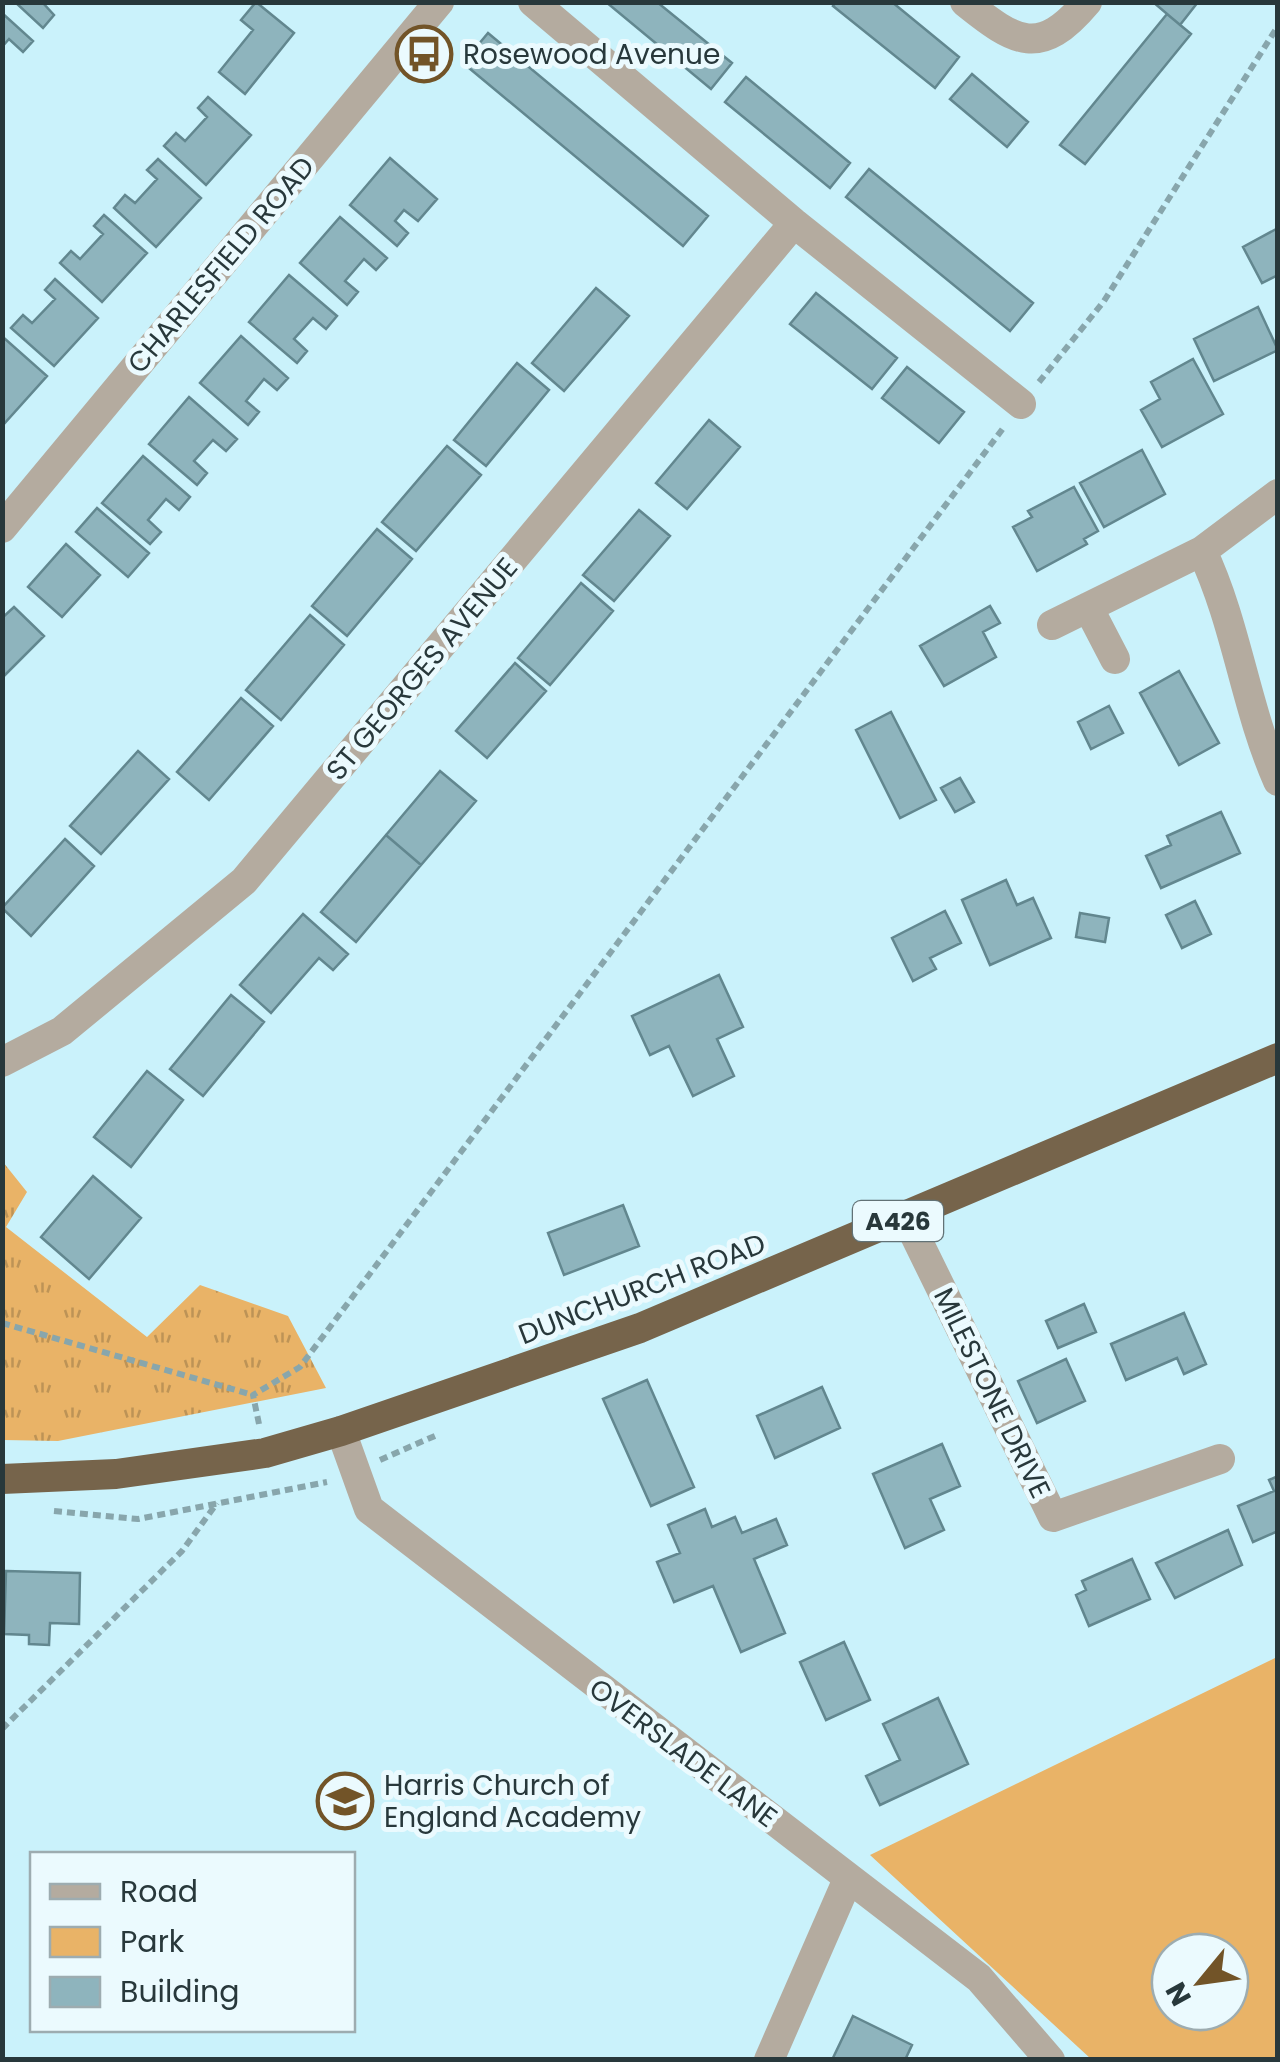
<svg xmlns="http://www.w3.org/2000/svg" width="1280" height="2062" viewBox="0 0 1280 2062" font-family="Poppins,sans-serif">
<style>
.grass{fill:url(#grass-tufts)}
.green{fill:#e9b367;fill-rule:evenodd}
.building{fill:#8eb4bd;stroke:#62878f;stroke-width:2.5}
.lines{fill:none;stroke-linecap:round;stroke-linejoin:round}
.path{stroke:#88a6ac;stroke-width:6;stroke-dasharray:8 5;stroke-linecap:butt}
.minor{stroke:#b4ab9f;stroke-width:30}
.highway{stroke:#76644b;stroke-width:30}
.labels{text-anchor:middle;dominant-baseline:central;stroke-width:10;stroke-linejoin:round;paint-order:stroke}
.shield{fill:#ebfafe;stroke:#627276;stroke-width:2.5}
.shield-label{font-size:25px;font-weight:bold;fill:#28383b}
.poi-label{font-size:28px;fill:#28383b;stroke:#ebfafe;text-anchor:start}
.street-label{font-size:28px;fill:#28383b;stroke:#ebfafe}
</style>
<defs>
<pattern id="grass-tufts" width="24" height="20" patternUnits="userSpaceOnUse" patternTransform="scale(2.5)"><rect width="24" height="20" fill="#e9b367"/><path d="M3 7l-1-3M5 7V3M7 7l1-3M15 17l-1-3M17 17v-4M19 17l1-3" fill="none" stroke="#bd9356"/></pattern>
</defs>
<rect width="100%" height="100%" fill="#caf2fb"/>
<path class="grass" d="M3,1162L27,1192L6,1227L147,1337L200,1285L288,1316L326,1388L58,1441L3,1440Z"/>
<path class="green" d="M1277,1657V2059H1091L870,1855ZM1170,1952H1230V2012H1170Z"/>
<path class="building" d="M15,2H42L54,15L43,28Z
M256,2L294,33L245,94L219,72L253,30L241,20Z
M606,2H657L732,63L711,89Z
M836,2H892L959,57L935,88L833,6Z
M1153,2H1198L1180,25Z
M2,13L33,41L23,52L9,39L2,47Z
M1167,14L1191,34L1085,164L1060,145Z
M488,33L708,216L683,246L463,63Z
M972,74L1028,122L1007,147L950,99Z
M746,77L850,163L830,188L725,102Z
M208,97L251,135L206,185L164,146L176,133L185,141L207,117L198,108Z
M390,158L437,199L418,221L404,210L395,221L408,233L397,246L350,205Z
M158,159L201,198L156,247L114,208L125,195L135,203L157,179L147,170Z
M869,169L1033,303L1010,331L846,197Z
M104,215L147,253L102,302L60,263L71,251L80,259L103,234L94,226Z
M340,217L387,258L376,270L364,259L345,281L358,292L347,305L300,263Z
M1278,228V275L1262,283L1243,247Z
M289,275L337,316L326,329L313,318L294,339L307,351L297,363L249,322Z
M55,279L98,318L54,366L11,328L23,315L32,323L55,299L45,290Z
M596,288L629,316L564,391L532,363Z
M816,293L897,358L872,389L790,324Z
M1258,307L1278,350L1214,381L1194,339Z
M241,336L288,378L277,390L264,379L246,401L259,412L248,425L200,383Z
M4,338L47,376L3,425L2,339Z
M1193,359L1223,414L1162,447L1141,410L1160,399L1151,382Z
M517,363L549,390L486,466L454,440Z
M907,367L964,412L939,443L882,398Z
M189,397L237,439L226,451L213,440L194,461L207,473L197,485L149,444Z
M709,420L740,447L687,509L656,483Z
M447,446L481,475L416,551L382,522Z
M1142,450L1165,494L1104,527L1080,483Z
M143,456L190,497L179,510L166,499L148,520L161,532L150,544L102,503Z
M1074,487L1098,531L1084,539L1087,544L1037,571L1013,527L1032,517L1028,511Z
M97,508L149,553L128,577L76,532Z
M639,510L670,536L614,601L583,575Z
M377,529L412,559L347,636L312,606Z
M66,544L100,575L62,617L28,587Z
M581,583L613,611L550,685L518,658Z
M990,606L1000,623L983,632L996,657L944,686L920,646Z
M14,607L44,636L4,676L2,618Z
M310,615L344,645L281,720L246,690Z
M515,663L546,691L487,758L456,731Z
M1179,671L1219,743L1179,765L1140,693Z
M241,698L273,726L209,800L177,772Z
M1109,706L1123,733L1091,749L1078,722Z
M891,712L936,800L900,818L856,730Z
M138,751L169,779L101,854L70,826Z
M440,771L476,801L421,865L386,835Z
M960,778L974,802L955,812L941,788Z
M1221,812L1240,853L1161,888L1146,856L1171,845L1167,836Z
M386,835L421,865L356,942L321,912Z
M65,839L94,866L31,936L2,908Z
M1006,880L1017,905L1033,898L1051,938L990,965L962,900Z
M1195,901L1211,934L1182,948L1166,915Z
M945,911L961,943L930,958L936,969L913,981L892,938Z
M1080,913L1109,918L1105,942L1076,937Z
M303,914L348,954L333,970L319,958L271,1013L240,985Z
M719,975L743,1027L717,1039L734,1076L693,1096L669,1046L650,1055L632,1016Z
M231,995L264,1022L203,1096L170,1069Z
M147,1071L183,1100L131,1167L94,1137Z
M93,1176L141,1218L89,1279L41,1237Z
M623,1205L639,1246L564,1275L548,1233Z
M1084,1304L1096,1332L1058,1348L1046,1321Z
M1184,1313L1206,1364L1184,1374L1177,1358L1126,1380L1111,1344Z
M1066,1359L1085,1401L1037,1423L1018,1381Z
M647,1380L694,1487L651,1506L603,1399Z
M822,1387L840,1428L775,1458L757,1416Z
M942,1444L960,1486L930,1499L944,1530L905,1548L873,1474Z
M1278,1476V1531L1253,1542L1238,1506L1274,1491L1269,1480Z
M705,1509L712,1527L735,1517L742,1533L776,1519L787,1545L754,1559L785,1633L741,1652L713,1586L674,1602L657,1562L680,1553L668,1525Z
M1228,1530L1242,1565L1175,1598L1156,1563Z
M1132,1559L1150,1599L1089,1626L1076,1595L1086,1590L1082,1581Z
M6,1571L80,1573L79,1624L50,1623L49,1645L29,1644V1635L4,1634Z
M844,1642L870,1700L826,1720L800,1662Z
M938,1698L968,1764L880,1805L866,1776L900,1760L883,1724Z
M853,2016L912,2045L905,2060H832Z"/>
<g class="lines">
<path class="path" d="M1039,382L1104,301L1278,26
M2,1323L253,1395
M259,1424L253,1395L300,1367L1004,427
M380,1460L437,1435
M54,1511L138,1519L327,1482
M2,1729L182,1551L217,1503"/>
<path class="minor" d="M533,2L794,223L1021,404
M965,2C1016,43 1040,58 1087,2
M1278,494L1202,551C1237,625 1245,706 1278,781
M2,528L439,2
M1088,607L1115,659
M1052,625L1202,551
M2,1062L62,1031L244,881L794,223
M906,1217L1053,1517L1220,1459
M341,1431L369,1509L979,1978L1050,2060
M769,2060L848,1879"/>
<path class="highway" d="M2,1479L116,1474L265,1453L341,1431L640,1328L1278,1058"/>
</g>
<defs>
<g id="bus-ring" transform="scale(2.875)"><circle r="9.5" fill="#ebfafe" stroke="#725428" stroke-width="1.5"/><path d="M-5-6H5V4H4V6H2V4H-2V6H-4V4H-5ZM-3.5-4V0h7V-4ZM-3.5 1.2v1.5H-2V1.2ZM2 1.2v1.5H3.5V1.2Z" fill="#725428"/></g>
<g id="school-ring" transform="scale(2.875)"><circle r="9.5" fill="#ebfafe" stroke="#725428" stroke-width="1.5"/><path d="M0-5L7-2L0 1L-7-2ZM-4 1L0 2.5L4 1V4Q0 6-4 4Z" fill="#725428"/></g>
</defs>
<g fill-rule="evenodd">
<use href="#bus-ring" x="424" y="54"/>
<use href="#school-ring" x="345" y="1801"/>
</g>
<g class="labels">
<rect class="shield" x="853" y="1201" width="90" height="40" rx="8"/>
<g class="shield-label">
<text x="898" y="1221">A426</text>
</g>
<g class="poi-label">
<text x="463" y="54">Rosewood Avenue</text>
<text x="384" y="1785">Harris Church of<tspan x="384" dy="32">England Academy</tspan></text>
</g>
<g class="street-label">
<text transform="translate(221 265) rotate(-50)">CHARLESFIELD ROAD</text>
<text transform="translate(422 669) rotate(-50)">ST GEORGES AVENUE</text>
<text transform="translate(642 1289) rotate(-21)">DUNCHURCH ROAD</text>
<text transform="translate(992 1393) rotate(64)">MILESTONE DRIVE</text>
<text transform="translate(683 1753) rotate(37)">OVERSLADE LANE</text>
</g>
</g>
<rect width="1280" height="2062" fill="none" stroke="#28383b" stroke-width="10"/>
<rect x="30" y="1852" width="325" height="180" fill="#ebfafe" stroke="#9dacb0" stroke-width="2.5"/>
<rect x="50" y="1884" width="50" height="15" fill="#b4ab9f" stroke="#9dacb0" stroke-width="2.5"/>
<text x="120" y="1902" font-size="30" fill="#28383b">Road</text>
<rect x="50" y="1927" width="50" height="30" fill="#e9b367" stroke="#9dacb0" stroke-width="2.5"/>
<text x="120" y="1952" font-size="30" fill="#28383b">Park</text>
<rect x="50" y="1977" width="50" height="30" fill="#8eb4bd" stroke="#9dacb0" stroke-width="2.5"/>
<text x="120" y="2002" font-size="30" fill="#28383b">Building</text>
<g transform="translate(1200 1982) rotate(241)"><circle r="48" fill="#ebfafe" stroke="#9dacb0" stroke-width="2.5"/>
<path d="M0-8L18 38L0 25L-18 38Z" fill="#725428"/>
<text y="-15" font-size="28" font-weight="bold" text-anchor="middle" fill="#28383b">N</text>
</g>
</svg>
